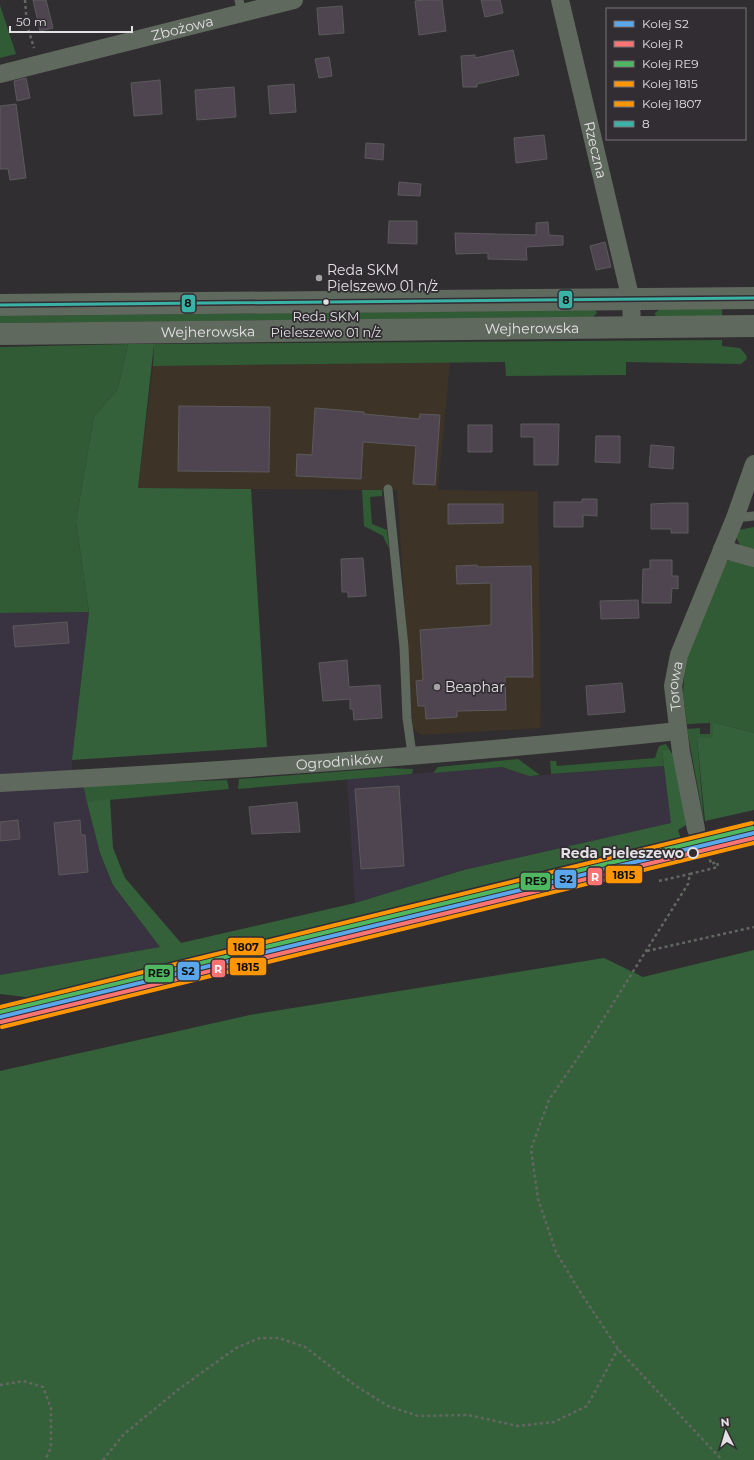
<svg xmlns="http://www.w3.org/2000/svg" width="754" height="1460" viewBox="0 0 754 1460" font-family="Montserrat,sans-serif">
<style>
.commercial{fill:#383241}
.industrial{fill:#3d3327}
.green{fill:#305b34}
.forest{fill:#35613a}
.building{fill:#4e4550;stroke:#5c5a5c}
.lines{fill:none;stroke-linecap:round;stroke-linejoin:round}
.path{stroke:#626761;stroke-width:2.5;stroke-dasharray:3 3;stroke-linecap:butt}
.service{stroke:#60695d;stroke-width:9}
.minor{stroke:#60695d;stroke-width:18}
.primary{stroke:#60695e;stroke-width:22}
.bus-1-casing{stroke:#312d32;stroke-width:6}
.bus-1{stroke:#3ab2a6;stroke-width:3}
.rail-1-casing{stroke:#312d32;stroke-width:7}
.rail-2-casing{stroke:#312d32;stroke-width:7}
.rail-3-casing{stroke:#312d32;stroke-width:7}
.rail-4-casing{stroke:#312d32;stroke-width:7}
.rail-5-casing{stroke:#312d32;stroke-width:7}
.rail-1{stroke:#5aa8eb;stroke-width:4}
.rail-2{stroke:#fc7373;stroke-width:4}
.rail-3{stroke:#4fb75f;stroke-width:4}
.rail-4{stroke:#ff9500;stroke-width:4}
.rail-5{stroke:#ff9500;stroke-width:4}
.poi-dot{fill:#a4a2a5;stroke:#312d32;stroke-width:1.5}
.bus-dot{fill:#e3e1e4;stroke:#312d32;stroke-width:1.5}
.stop-dot{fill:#312d32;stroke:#e3e1e4;stroke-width:2}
.labels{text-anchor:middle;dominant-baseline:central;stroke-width:3.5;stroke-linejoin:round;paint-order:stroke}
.bus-label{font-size:13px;fill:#e3e1e4;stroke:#312d32}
.street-label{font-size:14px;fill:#e3e1e4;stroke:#312d32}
.poi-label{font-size:14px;fill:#e3e1e4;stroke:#312d32;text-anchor:start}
.stop-label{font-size:14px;font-weight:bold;fill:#e3e1e4;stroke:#312d32;text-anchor:end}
.line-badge{stroke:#312d32;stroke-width:1.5}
.badge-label{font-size:11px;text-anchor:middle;font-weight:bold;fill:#fff}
.pale-badge-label{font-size:11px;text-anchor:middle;font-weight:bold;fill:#111}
</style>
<rect width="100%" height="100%" fill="#302e31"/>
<path class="commercial" d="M89,612L72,760L73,785H83L100,853L113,885L160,947L0,975V613Z
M664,766L672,823L464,870L355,903L347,779L502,767L529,776Z"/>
<path class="industrial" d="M450,362L438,490L538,491L541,728L422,735L413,728L397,490L138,488L153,366Z"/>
<path class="green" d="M0,5L16,54L0,58Z
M722,308V317H659L655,315V313L660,309Z
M595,310L597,313L593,317L0,323V316Z
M722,340V346L740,348L746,355L747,359L741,364L626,362V375L506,376L505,362L153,366L154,344Z
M128,344L118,389L94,416L76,521L89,612L0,613V347Z
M362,490H382V496L370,497L372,524L387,530L389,549L383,536L364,526Z
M754,527V549L740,545L736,537L738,530Z
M734,559L754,563V733L713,722V738H697L704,821L687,729L700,728V734H710V723L687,724L683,694L685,662L724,562Z
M666,744L669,749L662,750L664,766L551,774L550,761H556L557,766L655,758L659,746Z
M518,759L540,775L529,776L502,767L433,773L438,767Z
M387,768L413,769L412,774L238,789L239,779Z
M227,780L229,789L87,802L83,785Z"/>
<path class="forest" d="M128,344H154L138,488L251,489L267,747L72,760L89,612L76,521L94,416L118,389Z
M713,722L754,733V810L705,821L697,738H713Z
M669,749L676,760L686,825L678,830L681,839C466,895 249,945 34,998L0,994V975L160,947L113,885L100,853L87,802L110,799L113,848L125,878L181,943L355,903L464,870L671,823L662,750Z
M754,950V1460H0V1071L250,1015L604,958L643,977Z"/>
<path class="building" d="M33,0H46L53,28L40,31Z
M425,0H442L446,31L419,35L415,1Z
M481,0H500L503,13L485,17Z
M342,6L344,33L319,35L317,8Z
M513,50L519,75L477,84V87H463L461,56L475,55V58Z
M329,57L332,76L319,78L315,59Z
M26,78L30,98L17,101L14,81Z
M160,80L162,114L134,116L131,83Z
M294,84L296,112L270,114L268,86Z
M234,87L236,117L197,120L195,90Z
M16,104L26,178L10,180L8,169H0V106Z
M544,135L547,159L516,163L514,138Z
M366,143L384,144L383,160L365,158Z
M399,182L421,184L420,196L398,195Z
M389,221H417V244L388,243Z
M548,222L549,235L563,236V245L526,247L527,260L488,259V253L456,254L455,233L536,235V223Z
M605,242L611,267L596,270L590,246Z
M179,406L270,407L269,472L178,471Z
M315,408L364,412V414L419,419L420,414L440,415L435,485L413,484L416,446L363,442L361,479L296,476L297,454L312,455Z
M521,424H559L558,465H534V437H521Z
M468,425H492V452H468Z
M596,436H620V463L595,462Z
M651,445L674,447L673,469L649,467Z
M582,499H597V516L583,515V527H554V502H582Z
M671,503H688V533H671V529H651V504Z
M448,504H503V523L448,524Z
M363,558L366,596L348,597V592H342L341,559Z
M650,560H672V576H678V589L672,588L671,603H642L643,569H650Z
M477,565V567L531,566L533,677H505L506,710L457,711V717L426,719L425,706H418L416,681L423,680L420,630L491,625V583L457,584L456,566Z
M638,600L639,618L601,619L600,601Z
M67,622L69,643L15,647L13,626Z
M347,660L349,687L380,685L382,718L354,720L353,709H350V699L323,701L319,663Z
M622,683L625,712L588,715L586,686Z
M399,786L404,866L361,869L355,789Z
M297,802L300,832L252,834L249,807Z
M18,820L20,839L0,841V822Z
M80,820L81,835H85L88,872L59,875L54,823Z"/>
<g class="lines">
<path class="path" d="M25,0L27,25L34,48
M711,831L731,826
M706,842L711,864L717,862L718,867L690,874L688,884L592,1037L549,1100L531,1149L538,1199L556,1252L579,1290L618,1349L722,1460
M659,881L690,874
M647,951L754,927
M0,1385L23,1381L43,1387L51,1408V1448L45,1460
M103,1460L123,1435L179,1389L236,1348L260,1338H279L305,1347L356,1386L388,1406L418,1416L468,1415L518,1426L554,1422L587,1406L618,1349"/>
<path class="service" d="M239,0L242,13
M388,489L404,647L407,718L412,754
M735,518L754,516"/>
<g class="minor">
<path id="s1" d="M560,0L631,300L632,327"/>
<path id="s2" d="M0,74L294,0"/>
<path d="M722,549L754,558"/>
<path id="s3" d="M0,783C226,771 453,755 678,731"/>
<path id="s4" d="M696,829L681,752L673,686L679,655L735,518L754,464"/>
</g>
<g class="primary">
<path d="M0,305L754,298"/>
<path id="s5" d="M0,334L754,326"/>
</g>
<g class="bus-1-casing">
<path id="bus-1" d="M0,305L754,298"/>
</g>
<use href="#bus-1" class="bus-1"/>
<g class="rail-1-casing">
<path id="rail-1" d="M0,1017L754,833"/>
</g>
<g class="rail-2-casing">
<path id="rail-2" d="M1,1022L754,838"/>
</g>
<g class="rail-3-casing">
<path id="rail-3" d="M0,1012L753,828"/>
</g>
<g class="rail-4-casing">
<path id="rail-4" d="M2,1027L754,843"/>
</g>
<g class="rail-5-casing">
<path id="rail-5" d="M0,1007L752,823"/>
</g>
<use href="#rail-1" class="rail-1"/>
<use href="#rail-2" class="rail-2"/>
<use href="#rail-3" class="rail-3"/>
<use href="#rail-4" class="rail-4"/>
<use href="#rail-5" class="rail-5"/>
</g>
<g class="poi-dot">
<circle cx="319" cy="278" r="4"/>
<circle cx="437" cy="687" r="4"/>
</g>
<circle class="bus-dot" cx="326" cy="302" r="3.5"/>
<circle class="stop-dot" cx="693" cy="853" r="5"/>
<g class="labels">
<g class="bus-label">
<text x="326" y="316">Reda SKM<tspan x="326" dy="16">Pieleszewo 01 n/ż</tspan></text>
</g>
<g class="street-label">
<text stroke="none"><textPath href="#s2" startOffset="188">Zbożowa</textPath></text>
<text stroke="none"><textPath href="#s1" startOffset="154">Rzeczna</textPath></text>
<text stroke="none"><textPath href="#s5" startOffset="532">Wejherowska</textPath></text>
<text stroke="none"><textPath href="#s5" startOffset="208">Wejherowska</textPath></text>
<text stroke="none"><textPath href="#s4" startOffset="145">Torowa</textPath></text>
<text stroke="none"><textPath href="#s3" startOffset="340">Ogrodników</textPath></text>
</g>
<g class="poi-label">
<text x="327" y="270">Reda SKM<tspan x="327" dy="16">Pielszewo 01 n/ż</tspan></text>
<text x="445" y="687">Beaphar</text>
</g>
<g class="stop-label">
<text x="684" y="853">Reda Pieleszewo</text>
</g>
</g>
<g class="line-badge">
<rect x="558" y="290" width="15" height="19" rx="4" fill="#3ab2a6"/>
<rect x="181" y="294" width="15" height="19" rx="4" fill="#3ab2a6"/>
<rect x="605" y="865" width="38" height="19" rx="4" fill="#ff9500"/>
<rect x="587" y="867" width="16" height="19" rx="4" fill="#fc7373"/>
<rect x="554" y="869" width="23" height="20" rx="4" fill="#5aa8eb"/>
<rect x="520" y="872" width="31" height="19" rx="4" fill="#4fb75f"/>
<rect x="227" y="937" width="38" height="19" rx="4" fill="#ff9500"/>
<rect x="229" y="957" width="38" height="19" rx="4" fill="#ff9500"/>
<rect x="211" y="959" width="15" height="19" rx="4" fill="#fc7373"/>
<rect x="177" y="961" width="23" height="20" rx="4" fill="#5aa8eb"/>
<rect x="144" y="964" width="30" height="19" rx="4" fill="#4fb75f"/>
</g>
<g class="badge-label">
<text x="595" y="881">R</text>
<text x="218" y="973">R</text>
</g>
<g class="pale-badge-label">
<text x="566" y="304">8</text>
<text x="188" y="307">8</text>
<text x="624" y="879">1815</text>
<text x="566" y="883">S2</text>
<text x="536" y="885">RE9</text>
<text x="246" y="951">1807</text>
<text x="248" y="971">1815</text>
<text x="188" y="975">S2</text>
<text x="159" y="977">RE9</text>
</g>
<rect x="606" y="8" width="140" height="132" fill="#312d32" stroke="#787579"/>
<rect x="614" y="21" width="20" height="6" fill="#5aa8eb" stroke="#787579"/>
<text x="642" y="28" font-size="12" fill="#e3e1e4">Kolej S2</text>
<rect x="614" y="41" width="20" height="6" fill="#fc7373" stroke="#787579"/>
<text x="642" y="48" font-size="12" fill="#e3e1e4">Kolej R</text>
<rect x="614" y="61" width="20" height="6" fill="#4fb75f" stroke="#787579"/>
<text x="642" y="68" font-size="12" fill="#e3e1e4">Kolej RE9</text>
<rect x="614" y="81" width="20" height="6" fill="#ff9500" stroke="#787579"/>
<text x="642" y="88" font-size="12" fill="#e3e1e4">Kolej 1815</text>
<rect x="614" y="101" width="20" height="6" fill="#ff9500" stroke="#787579"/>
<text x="642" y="108" font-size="12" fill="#e3e1e4">Kolej 1807</text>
<rect x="614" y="121" width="20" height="6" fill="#3ab2a6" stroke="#787579"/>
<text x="642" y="128" font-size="12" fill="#e3e1e4">8</text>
<g transform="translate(726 1432) rotate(355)" stroke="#312d32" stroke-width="3" paint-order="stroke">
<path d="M0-3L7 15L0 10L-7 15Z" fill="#e3e1e4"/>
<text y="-6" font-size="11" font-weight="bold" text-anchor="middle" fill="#e3e1e4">N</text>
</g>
<path d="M10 26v6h122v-6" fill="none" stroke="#e3e1e4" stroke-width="2"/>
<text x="16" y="26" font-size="12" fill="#e3e1e4" stroke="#312d32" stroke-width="3" paint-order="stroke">50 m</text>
</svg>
